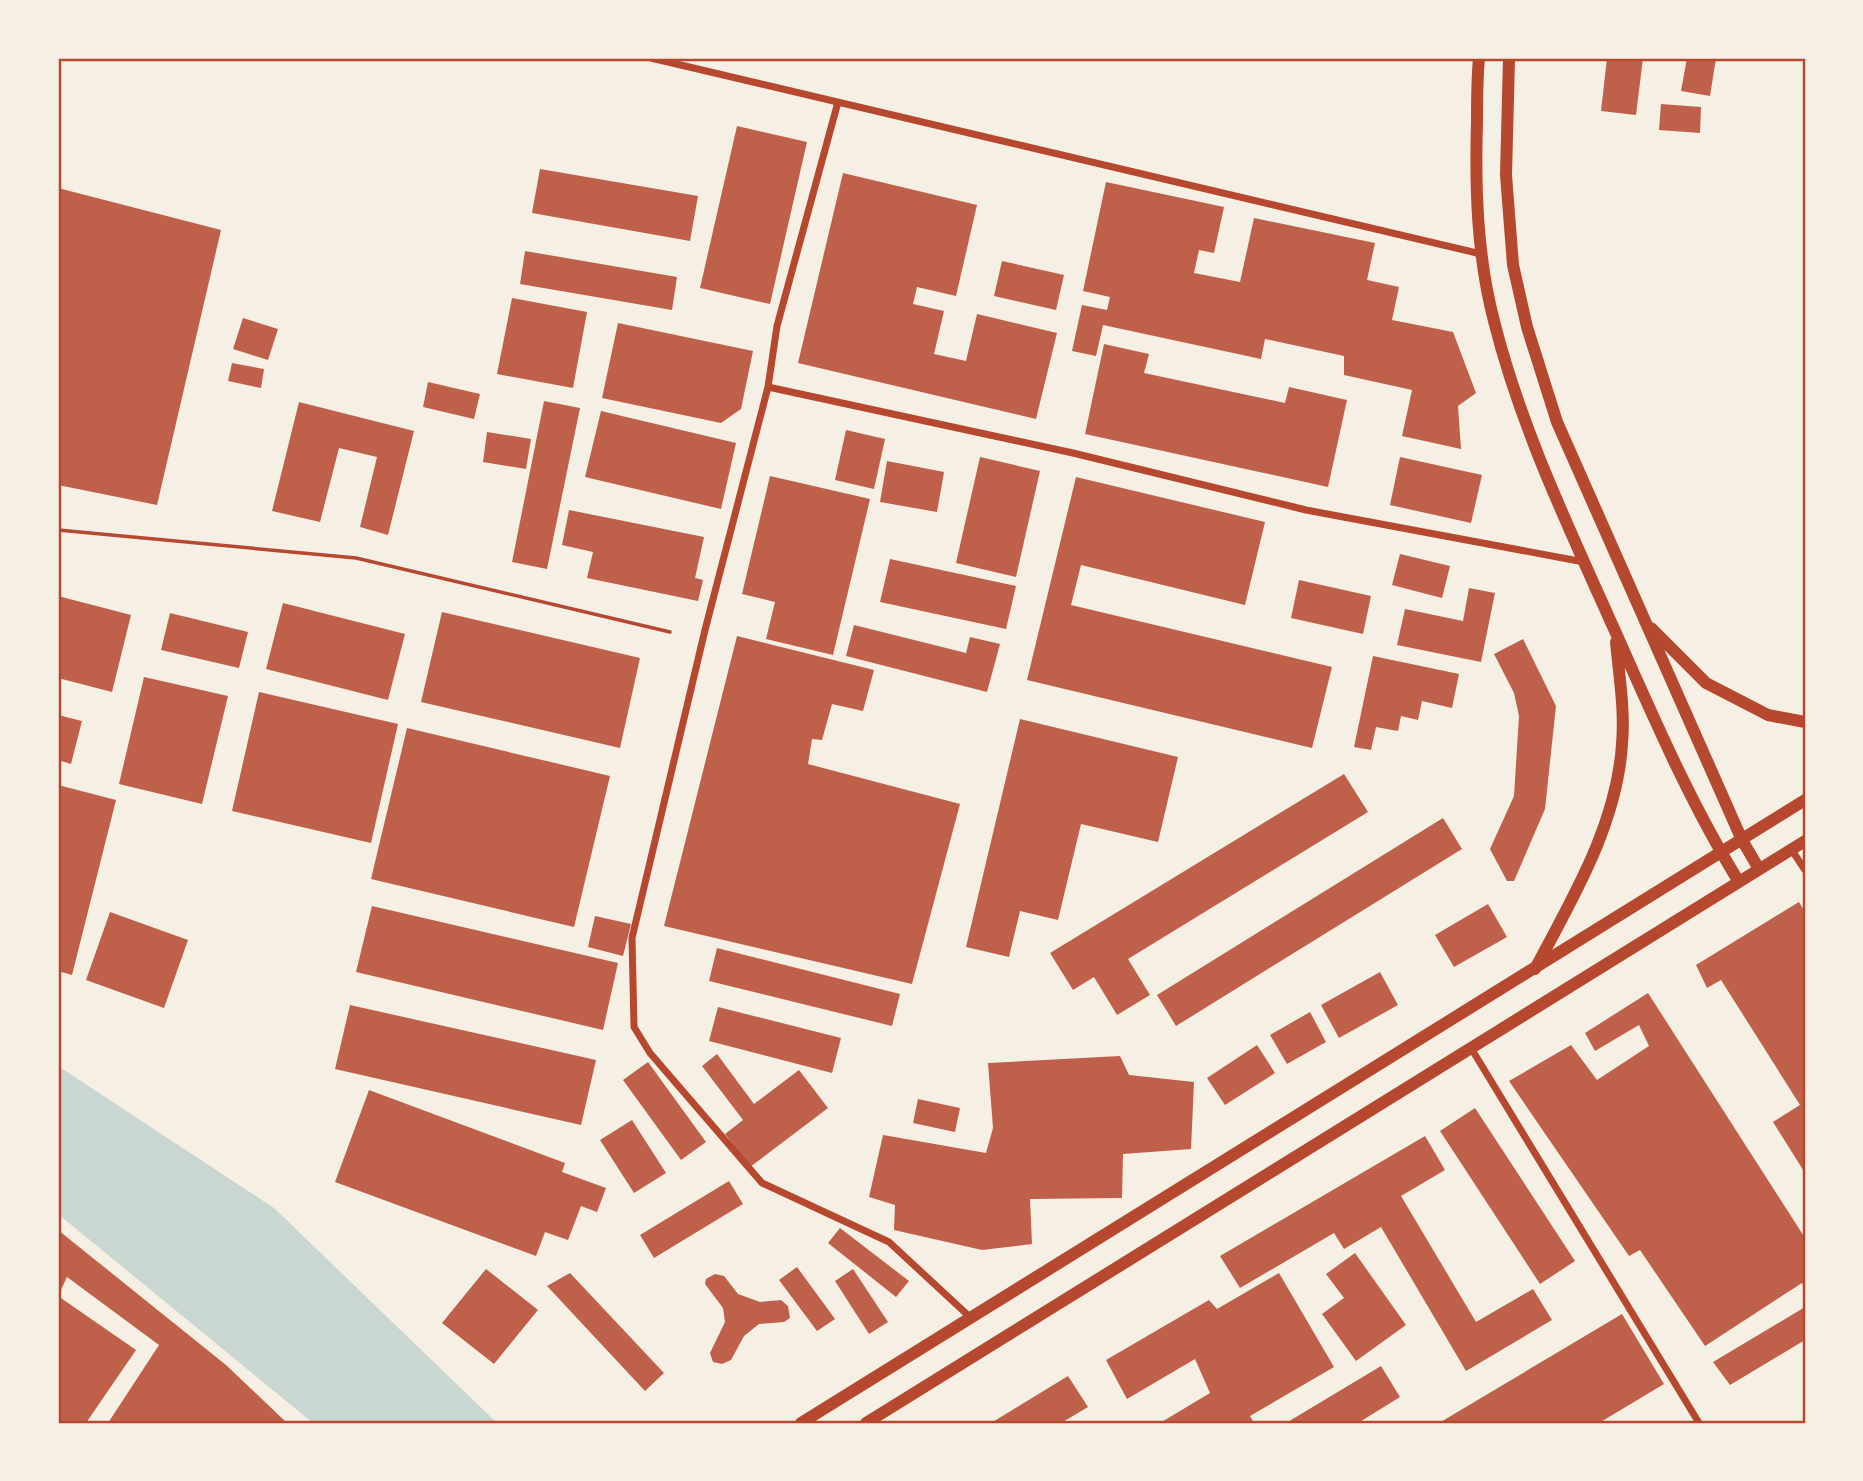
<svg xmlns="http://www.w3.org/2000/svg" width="1863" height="1481" viewBox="0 0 1863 1481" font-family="'Roboto Condensed',sans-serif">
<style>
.water{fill:#c9d6d2}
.building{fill:#bf614a}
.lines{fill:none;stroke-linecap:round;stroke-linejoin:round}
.service{stroke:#b5482f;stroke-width:3.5}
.minor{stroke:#b5482f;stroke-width:7}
.primary{stroke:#b5482f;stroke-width:12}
.neatline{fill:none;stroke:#b5482f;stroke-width:2.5}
</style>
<rect width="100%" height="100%" fill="#f6efe4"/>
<path class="water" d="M58,1066L274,1208L497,1423H313L58,1214Z"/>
<path class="building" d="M1607,58H1643L1636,115L1601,111Z
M1687,58H1716L1710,96L1681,91Z
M1661,104L1701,107L1700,133L1659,130Z
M737,126L807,142L770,304L700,288Z
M540,169L698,196L690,241L532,213Z
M843,173L977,205L956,296L917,287L913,304L944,311L934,354L966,361L977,314L1057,333L1036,419L798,363Z
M1106,182L1224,207L1214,253L1199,250L1194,273L1240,282L1254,218L1375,243L1367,280L1399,287L1392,320L1453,332L1476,393L1458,406L1461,449L1402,436L1412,390L1344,375V356L1265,339L1261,359L1103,325L1096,356L1072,351L1082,305L1107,310L1110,297L1083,291Z
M58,188L221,230L157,505L58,485Z
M525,251L677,277L672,310L520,284Z
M1002,261L1064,275L1056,310L994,296Z
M512,298L587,312L573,388L497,374Z
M243,318L278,329L268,360L233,349Z
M618,323L753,351L741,409L721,423L602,398Z
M1104,344L1149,354L1144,373L1285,403L1289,387L1347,400L1328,487L1085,434Z
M232,363L264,369L261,388L228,381Z
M428,382L480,394L474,419L423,407Z
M544,401L580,408L547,569L512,562Z
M299,402L414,431L388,535L360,527L377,457L339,448L320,522L272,511Z
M601,411L736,443L721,509L585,477Z
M846,430L885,439L874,489L835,480Z
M487,432L531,439L526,469L483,462Z
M980,457L1040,471L1016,577L956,563Z
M1400,457L1482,475L1471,523L1390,505Z
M887,461L944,472L937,512L880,502Z
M770,476L870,499L833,655L766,639L775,602L742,594Z
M1076,477L1265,522L1245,605L1081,565L1071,605L1332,667L1312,748L1027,680Z
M569,510L704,537L695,578L703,580L698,601L587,578L593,552L562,545Z
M1400,554L1450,566L1442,598L1392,585Z
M890,559L1016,586L1006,629L880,602Z
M1299,580L1371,596L1363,634L1291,618Z
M1469,588L1495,593L1481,662L1397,645L1405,609L1463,621Z
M58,596L131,615L112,692L58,678Z
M283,603L405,634L388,700L266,669Z
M442,612L640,658L620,748L421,702Z
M170,613L248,632L239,668L161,650Z
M854,625L966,653L970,637L1000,644L987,692L846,656Z
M737,636L874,670L863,711L832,704L822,740L812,739L808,764L960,804L912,984L664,926Z
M1523,639L1556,706L1545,809L1514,881H1507L1490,849L1514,796L1519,716L1514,693L1494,654Z
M1373,656L1459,674L1452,708L1422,701L1418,720L1401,716L1398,731L1376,727L1371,750L1354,747Z
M144,677L228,696L202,804L119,784Z
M259,692L398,724L371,843L232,811Z
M58,715L82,721L71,764L58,760Z
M1020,719L1178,757L1158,842L1081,824L1058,920L1020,911L1009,957L966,947Z
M407,728L610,776L574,927L371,879Z
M1344,774L1368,812L1128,959L1150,995L1117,1015L1094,977L1073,990L1050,953Z
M58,785L116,800L72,975L58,971Z
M1443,818L1462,849L1176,1026L1157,995Z
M1799,902L1805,912V1173L1773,1122L1800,1105L1721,980L1707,988L1696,965Z
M1488,904L1507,937L1454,967L1435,935Z
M372,906L618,963L603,1030L356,972Z
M110,912L188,940L164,1008L86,980Z
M595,916L631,924L623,956L588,947Z
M717,948L900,994L892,1026L709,981Z
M1380,972L1398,1005L1339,1038L1321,1005Z
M1648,993L1805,1238V1289L1802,1283L1705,1346L1640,1250L1629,1256L1509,1081L1571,1045L1597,1080L1649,1046L1639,1025L1595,1051L1585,1033Z
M350,1005L596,1060L581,1125L335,1069Z
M718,1007L841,1038L832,1073L709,1041Z
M1310,1012L1326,1042L1287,1064L1270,1035Z
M1257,1045L1275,1073L1225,1105L1207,1078Z
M717,1054L754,1104L799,1070L828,1108L750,1167L725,1134L743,1120L702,1066Z
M1120,1056L1129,1075L1194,1082L1191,1149L1123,1154L1122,1198L1030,1199L1032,1244L982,1250L894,1230L895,1205L869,1197L883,1135L986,1153L993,1128L988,1063Z
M648,1062L706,1142L681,1160L623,1080Z
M369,1090L565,1163L562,1172L606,1188L597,1212L581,1206L568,1240L545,1232L536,1256L335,1182Z
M918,1099L960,1108L955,1132L913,1123Z
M1475,1108L1575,1261L1540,1284L1440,1131Z
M632,1120L666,1173L634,1193L600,1140Z
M1425,1136L1445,1170L1401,1196L1476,1322L1533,1289L1552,1320L1466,1371L1381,1227L1344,1249L1334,1233L1240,1288L1220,1256Z
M729,1181L743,1204L654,1258L640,1235Z
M840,1228L909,1281L896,1297L828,1243Z
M58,1230L226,1365L287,1423H108L159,1345L67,1277L58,1296L136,1350L86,1423H58Z
M1355,1253L1406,1325L1356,1361L1322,1314L1344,1298L1326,1274Z
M797,1267L835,1319L817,1331L779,1280Z
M486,1269L538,1310L494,1364L442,1323Z
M853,1269L888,1322L869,1334L835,1281Z
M570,1273L664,1373L645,1391L547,1286Z
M1279,1273L1334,1367L1250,1416L1254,1423H1160L1210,1393L1195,1359L1127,1399L1106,1360L1209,1300L1217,1309Z
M715,1274L724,1276L738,1294L760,1302L781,1300L788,1306L790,1318L784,1322L759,1324L744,1336L731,1360L722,1364L713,1362L710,1353L725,1322L723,1308L705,1284L706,1279Z
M1805,1307V1340L1730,1385L1713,1362Z
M1622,1314L1664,1384L1599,1423H1439Z
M1381,1366L1400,1397L1358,1423H1286Z
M1068,1376L1088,1407L1061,1423H991Z"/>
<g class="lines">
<path class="service" d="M58,530L356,558L670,632"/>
<path class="minor" d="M651,58L1481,254
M838,102L777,326L768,387L705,630L632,938L634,1027L650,1053L762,1183L889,1242L971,1318
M768,387L1073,453L1306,510L1584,562
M1791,849L1805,870
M1471,1048L1699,1423"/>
<path class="primary" d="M1479,58C1477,79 1477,100 1477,121C1475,188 1477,256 1494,321C1521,429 1570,530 1615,631C1653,716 1690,803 1739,882
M1509,58L1506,175L1513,265L1527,327L1557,422L1742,840L1759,869
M1651,628L1706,683L1768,715L1805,722
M1535,969C1572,899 1617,825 1622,744C1625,710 1619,675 1616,642
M801,1423L1805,800
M866,1423L1805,841"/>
</g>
<rect width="1863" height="1481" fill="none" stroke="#f6efe4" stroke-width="119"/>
<rect x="60" y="60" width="1744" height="1362" class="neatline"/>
</svg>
